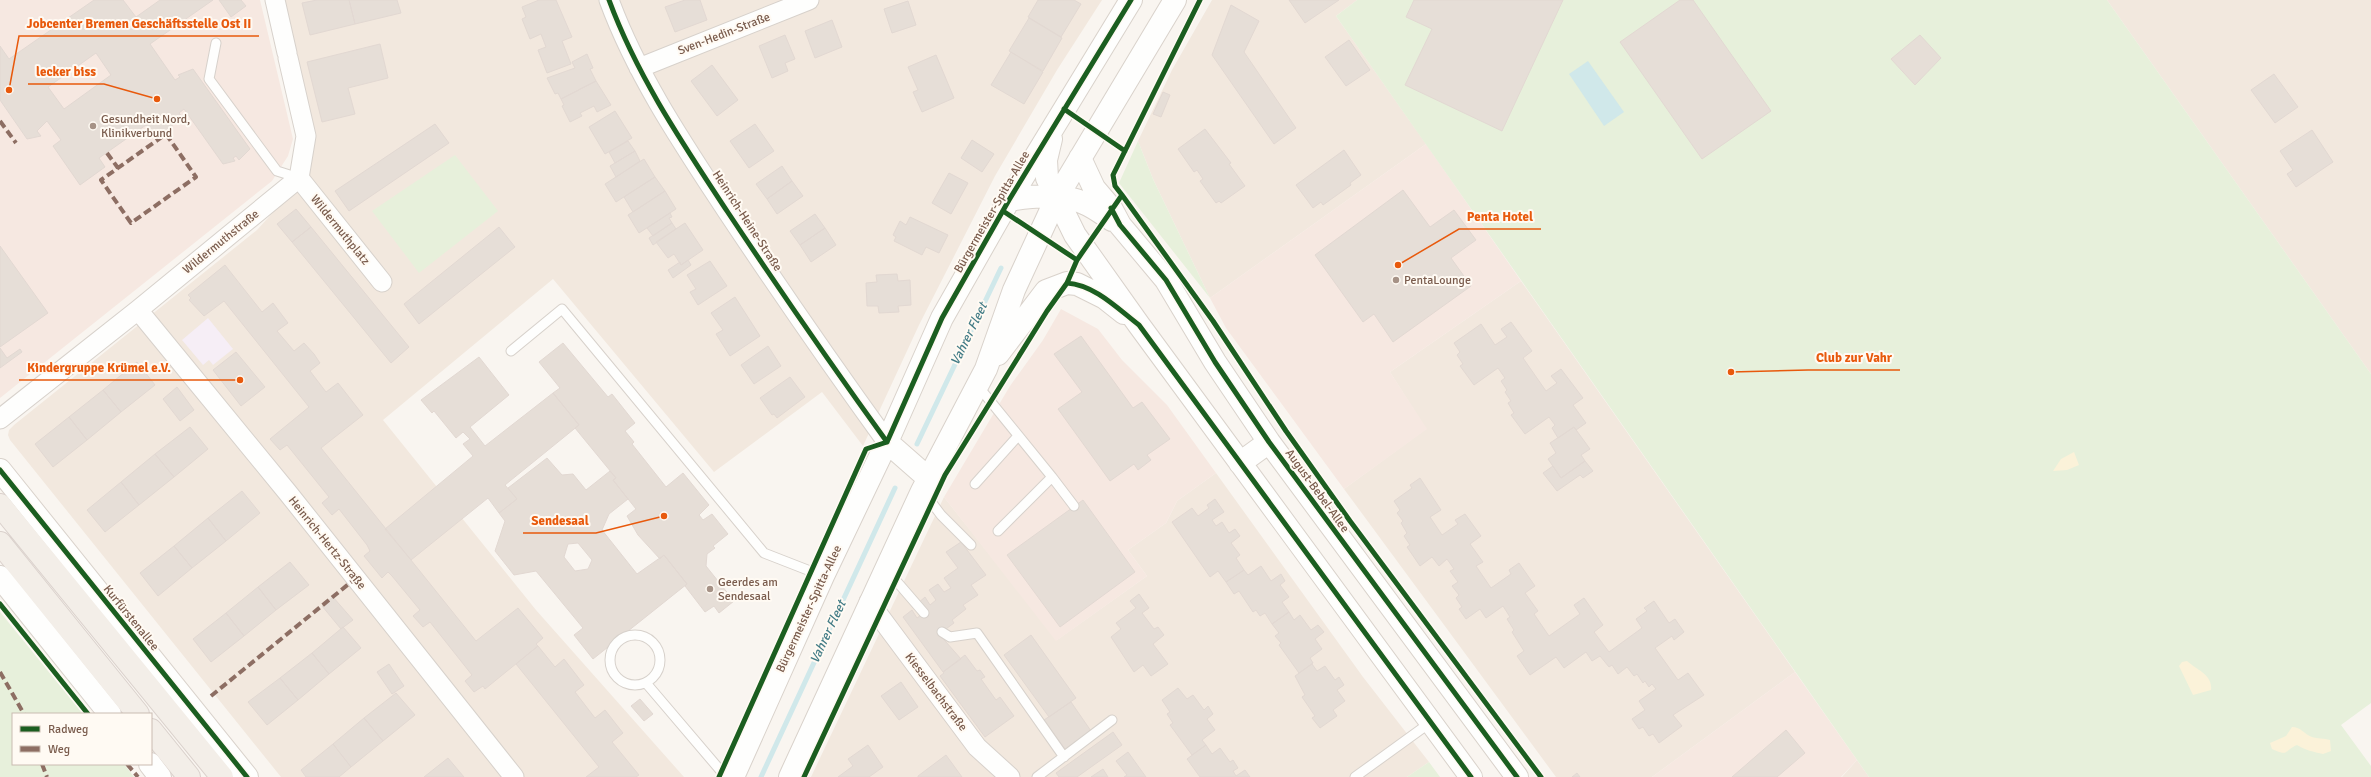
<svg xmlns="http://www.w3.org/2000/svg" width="2371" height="777" viewBox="0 0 2371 777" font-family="Signika,sans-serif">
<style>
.residential{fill:#f2e8de}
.commercial{fill:#f6e8e1}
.education{fill:#f6eef6}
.green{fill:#e7f0db}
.sand{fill:#fbf2d9}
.water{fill:#d0e8ea}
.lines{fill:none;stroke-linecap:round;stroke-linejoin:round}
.stream{stroke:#d0e8ea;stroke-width:5}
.building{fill:#e6ded7;stroke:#e2d8d2;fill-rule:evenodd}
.lane-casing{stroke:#d7d1cb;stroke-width:11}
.street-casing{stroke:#d7d1cb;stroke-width:21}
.secondary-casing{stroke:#d9d2cb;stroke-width:24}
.primary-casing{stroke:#dad1cc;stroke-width:24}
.lane{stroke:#fefefd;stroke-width:9}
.street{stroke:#fefefd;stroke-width:19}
.secondary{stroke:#fefefd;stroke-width:22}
.primary{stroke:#f3eee8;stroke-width:22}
.quiet{stroke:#8d6e63;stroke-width:4;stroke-dasharray:8 4;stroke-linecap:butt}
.cycleway-casing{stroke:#fffaf3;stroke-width:8}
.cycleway{stroke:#1b5e20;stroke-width:5}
.poi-dot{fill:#a69286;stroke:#fffaf3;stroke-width:1.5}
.labels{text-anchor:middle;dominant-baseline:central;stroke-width:4;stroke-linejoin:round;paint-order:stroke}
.street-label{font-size:12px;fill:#7a5c4d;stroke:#fffaf3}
.poi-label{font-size:12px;fill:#7a5c4d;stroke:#fffaf3;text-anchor:start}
.water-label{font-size:13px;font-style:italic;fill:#437c86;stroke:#fffaf3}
.leader{fill:none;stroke:#e8590c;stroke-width:1.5}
.callout-dot{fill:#e8590c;stroke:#fffaf3;stroke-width:1.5}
.callout-label{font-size:13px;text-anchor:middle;font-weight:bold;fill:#e8590c;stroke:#fffaf3;stroke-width:4;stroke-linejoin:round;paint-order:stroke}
</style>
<rect width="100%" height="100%" fill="#f9f5f0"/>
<path class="residential" d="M280,0H1102L1057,70L995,176L919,325L863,446L822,392L714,472L553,279L383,420L536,610L684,777H281L10,440L8,435L9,430L14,425L257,230L296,187L310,132Z
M1212,0H1357L1336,16L1426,144L1210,298L1153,179L1138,141L1172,70Z
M2107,0H2371V374Z
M1521,281L1795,672L1652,777H1556L1344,489L1426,429L1390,372Z
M1216,473L1363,677L1429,762L1407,777H811L944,497L1057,640L1147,576L1128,550L1166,523L1177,501Z
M1857,760L1869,777H1842Z"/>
<path class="commercial" d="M0,0H260L293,139L288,156L272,181L0,398Z
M1426,144L1521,281L1390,372L1427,429L1344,489L1226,328L1210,298Z
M1061,309L1098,329L1122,360L1167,405L1216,473L1177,501L1166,523L1128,550L1147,576L1056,641L944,497L1010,386L1043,340Z
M1795,672L1857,760L1841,777H1652Z"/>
<path class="education" d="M208,318L233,349L213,365L209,360L203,365L182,340Z"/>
<path class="green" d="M1357,0H2107L2371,374V703L2341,725L2371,766V777H1869L1336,16Z
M1138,141L1153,179L1210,298L1119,183Z
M455,155L498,211L419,273L372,211Z
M0,612L83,714H13V764H124L134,777H0Z
M1429,762L1440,777H1407Z"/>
<path class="sand" d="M2074,452L2079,465L2067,470L2053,471L2061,459Z
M2187,661C2197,670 2213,675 2211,690L2193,695L2179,666L2182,662Z
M2292,727C2301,727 2304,734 2312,737C2317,739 2324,738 2330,740L2331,751L2323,754C2314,752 2305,750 2297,745C2283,751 2290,757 2272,749L2270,743L2286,736Z"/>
<path class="water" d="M1588,61L1624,112L1604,126L1569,74Z"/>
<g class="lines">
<path class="stream" d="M917,444L1001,268
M761,777L895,488"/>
</g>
<path class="building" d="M94,0H123L136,17L160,0H213L150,44L175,80L180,77L178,75L193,69L250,149L239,160L236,156L233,158L235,161L223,164L184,109L179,113L182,117L173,121L174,124L155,138L146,125L99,158L105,167L80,185L53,146L61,140L47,121L37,131L41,136L27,139L0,100V46L9,59ZM96,53L111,75L64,109L48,87Z
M219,0H241L246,6L231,17Z
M317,0H349L355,24L310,35L302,3Z
M349,0H397L401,13L355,24Z
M539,0H556L572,37L562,41L571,64L547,73L538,50L546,47L541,34L530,39L522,19L526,17L522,7Z
M685,0H700L707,20L675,32L665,7Z
M1038,0H1074L1081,4L1061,37L1028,17Z
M1289,0H1339L1305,23Z
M1414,0H1563L1502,131L1405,85L1432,29L1406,17Z
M1680,0H1693L1771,111L1702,159L1620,42Z
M908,1L916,25L892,33L884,9Z
M1231,5L1259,21L1244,52L1296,128L1274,144L1212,55Z
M1029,18L1062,38L1043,71L1009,51Z
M832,20L842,47L815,58L805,31Z
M785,35L795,59L785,63L788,71L772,78L759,46Z
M1920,35L1941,58L1915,85L1891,59Z
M1349,40L1370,70L1346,86L1325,57Z
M380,44L388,78L348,88L355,114L322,122L307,62Z
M1011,52L1043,72L1024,104L991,85Z
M587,54L593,68L590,69L596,81L561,99L558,93L555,94L547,78L575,68L572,62Z
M936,55L954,98L922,112L913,92L918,90L908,67Z
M712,65L738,100L717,116L691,81Z
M2274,74L2298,107L2275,123L2251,90Z
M596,81L611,105L597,112L594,106L580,113L582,116L570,122L562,106L564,105L561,99Z
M1163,92L1170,95L1161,117L1153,114Z
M615,111L632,138L605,154L589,127Z
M435,124L449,143L349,211L335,191Z
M755,124L774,151L749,168L730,141Z
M1205,129L1231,163L1229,164L1245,186L1221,203L1219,201L1216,203L1200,181L1203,179L1197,170L1194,172L1178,149Z
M2312,130L2333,162L2296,187L2287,174L2293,170L2280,151Z
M972,140L994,154L982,172L961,158Z
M628,141L635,151L615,163L609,152Z
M1344,150L1361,175L1350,183L1351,185L1323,205L1321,202L1313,208L1296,185Z
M635,151L640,161L616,177L610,166Z
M644,159L655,177L616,202L605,184Z
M782,166L792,181L767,199L756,184Z
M949,173L968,183L951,214L932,203Z
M655,177L665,191L633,212L624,197Z
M792,181L803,196L777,214L767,199Z
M1403,190L1430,227L1454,210L1476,240L1451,258L1471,286L1393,342L1374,314L1363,322L1315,255Z
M665,191L676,209L639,233L628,215Z
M296,209L311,227L292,242L277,224Z
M670,213L672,217L669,218L672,223L653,236L647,228Z
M815,214L825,228L800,245L790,231Z
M910,217L948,235L939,253L926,247L922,255L894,241L896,237L893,235L900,221L906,225Z
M672,223L676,229L653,245L649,238Z
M685,223L703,250L681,265L674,254L668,258L656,242Z
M311,227L409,347L391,363L292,242Z
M499,227L515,247L419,324L404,304Z
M825,228L836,245L811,262L800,245Z
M0,246L48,313L0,347Z
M688,260L691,265L673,278L668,270L680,262L681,265Z
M710,261L727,286L698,305L690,292L696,289L687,275Z
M225,265L262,312L273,303L288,323L277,331L294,351L304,343L314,354L320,363L310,371L326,392L338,383L363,415L321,448L476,641L518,608L543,638L536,644L538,646L485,689L483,686L474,692L465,681L472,675L430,622L423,627L413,616L420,610L392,576L388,572L382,578L364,556L370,551L367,545L339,509L332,515L322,503L329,497L287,445L280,450L270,439L309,407L224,301L204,316L189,300L191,298L188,295Z
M897,274L898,281L910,280L911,305L898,306L899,312L879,313L878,306H867L866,283L877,282L876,275Z
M735,297L760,336L730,356L716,334L723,330L711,313Z
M1511,322L1532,351L1523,358L1546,391L1557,383L1551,376L1561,369L1583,398L1573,405L1586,423L1576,430L1574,427L1558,438L1552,428L1555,425L1549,417L1525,434L1511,415L1514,413L1508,403L1511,401L1505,392L1507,390L1501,381L1505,378L1498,368L1474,385L1460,366L1463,364L1457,355L1460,352L1454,343L1481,324L1495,345L1507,337L1501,329Z
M1081,336L1133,408L1142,402L1170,439L1147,455L1151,460L1138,470L1134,464L1110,481L1058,409L1082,392L1054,354Z
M563,343L608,397L612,394L635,423L625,431L634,442L632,444L666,487L683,473L709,505L699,515L703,520L712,514L728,534L713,546L715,548L707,554L706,566L734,601L719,613L714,606L705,612L685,586L687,584L664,555L660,559L638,535L627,516L636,509L613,480L616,478L575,428L579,425L553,393L560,388L539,362Z
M768,346L781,366L754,384L741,365Z
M0,348L7,358L20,349L22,352L0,368Z
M236,352L265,387L241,406L213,370Z
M479,357L509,395L470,427L485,446L553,393L579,425L505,485L517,499L499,513L488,498L411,560L385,529L473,456L463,444L470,439L463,432L456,438L434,411L432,413L421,400Z
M137,362L155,385L121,412L103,390Z
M790,377L805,397L777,418L774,414L772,415L760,398Z
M177,387L194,410L180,421L163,399Z
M103,390L121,412L87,440L69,417Z
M69,417L87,440L53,467L35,444Z
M190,427L208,449L174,477L155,454Z
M1574,427L1590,449L1581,455L1585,461L1561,478L1548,459L1556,453L1550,443Z
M155,454L174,477L139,505L121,482Z
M547,458L562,475L573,474L586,490L610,471L616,478L613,480L628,499L609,514L602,530L637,574L664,555L687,584L593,659L574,635L583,628L536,571L514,575L495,551L505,521L499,513L517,499L508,488ZM578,543L592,560L588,569L575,571L564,557L568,544Z
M1585,461L1593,471L1583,478L1580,475L1557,491L1543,473L1553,466L1561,478Z
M1420,478L1441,510L1430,517L1442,535L1458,524L1455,520L1465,514L1481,536L1470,544L1483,562L1476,566L1491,588L1511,574L1509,570L1519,563L1535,586L1525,593L1538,611L1534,614L1549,636L1580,614L1574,605L1584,598L1603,625L1594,632L1609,652L1642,628L1636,619L1647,611L1644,608L1654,601L1669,623L1675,619L1684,632L1674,640L1672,636L1655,648L1678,680L1688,673L1704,695L1673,715L1682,726L1659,743L1653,734L1649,736L1643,727L1639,729L1632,719L1645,710L1639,701L1656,689L1652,684L1649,687L1645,681L1643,683L1637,674L1634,676L1627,667L1618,674L1612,665L1609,667L1600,656L1592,661L1586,652L1564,668L1556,657L1530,675L1517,656L1524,651L1512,632L1514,630L1507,619L1510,617L1503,606L1486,618L1480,609L1466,619L1459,609L1462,607L1456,598L1459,595L1452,586L1458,582L1450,571L1454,569L1447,559L1439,566L1432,557L1420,566L1407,547L1410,545L1404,536L1407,533L1401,523L1403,521L1397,513L1400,510L1394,501L1412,488L1410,485Z
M121,482L139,505L105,532L87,510Z
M242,491L260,513L226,541L208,518Z
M1215,499L1224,512L1212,520L1216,526L1222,522L1229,533L1235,529L1240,536L1231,543L1240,555L1236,558L1244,570L1226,582L1218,571L1210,577L1172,522L1192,508L1198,516L1209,508L1207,505Z
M1083,500L1135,572L1060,627L1007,555Z
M208,518L226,541L192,568L174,546Z
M961,542L986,575L971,585L978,595L963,605L966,609L952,620L954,623L939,634L961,659L943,672L903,617L912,610L917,618L924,613L917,604L925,597L930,605L936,600L929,590L938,584L944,592L951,588L944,578L958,568L946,552Z
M174,546L192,568L158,596L140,573Z
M290,562L309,585L276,610L258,587Z
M1261,566L1271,581L1281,574L1285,581L1280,585L1289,597L1282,602L1289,612L1272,624L1265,613L1260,616L1256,610L1253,612L1239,591L1234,594L1226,582L1244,570L1248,575Z
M258,587L276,610L244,636L226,613Z
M1139,594L1149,608L1142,613L1154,629L1158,627L1164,635L1153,644L1168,664L1151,676L1143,665L1134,672L1111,637L1121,629L1116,623L1136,608L1130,601Z
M333,597L353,620L341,629L322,606Z
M1289,612L1294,620L1300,615L1311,630L1318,625L1324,632L1315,639L1322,649L1310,658L1313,663L1299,673L1279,645L1281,643L1275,636L1279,633L1272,624Z
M226,613L244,636L211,662L193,639Z
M343,627L361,648L329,674L312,653Z
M1031,635L1076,698L1049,717L1004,655Z
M538,646L555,667L564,659L584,685L575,692L595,718L605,710L623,733L612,742L639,775L636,777H586L599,767L516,664Z
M312,653L329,674L298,700L280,678Z
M965,655L977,671L980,670L985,677L981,679L996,700L1000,697L1014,716L985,737L940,676L944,673L943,672Z
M389,664L404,686L392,694L377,672Z
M1312,664L1317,671L1325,666L1335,680L1339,677L1344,685L1337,690L1345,701L1333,710L1337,716L1320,728L1312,718L1315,716L1302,697L1305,695L1295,676Z
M280,678L298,700L267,725L248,702Z
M901,682L918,707L899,720L881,696Z
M1178,688L1187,699L1193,695L1204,710L1208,706L1213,714L1207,719L1215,730L1202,740L1206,745L1192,755L1170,725L1173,723L1167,714L1170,712L1162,700Z
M396,693L415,715L383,741L364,718Z
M640,699L653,714L644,721L631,706Z
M1071,702L1091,731L1065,749L1044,720Z
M364,718L383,741L351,767L333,744Z
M1786,730L1805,753L1777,777H1732Z
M1113,732L1122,745L1077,777H1059L1056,773Z
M333,744L351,767L339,777H306L301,770Z
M868,745L883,767L869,777H838L853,766L848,759Z
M1206,745L1212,754L1220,748L1230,762L1233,760L1238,768L1233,771L1236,776L1245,770L1250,777H1200L1187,759Z
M1128,752L1146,777H1124L1127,775L1116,761Z
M946,755L962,777H918V776Z
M448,758L464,777H424Z
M1103,769L1108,777H1091Z
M1577,773L1580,777H1572Z"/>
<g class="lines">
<g class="lane-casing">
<path id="lane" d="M216,43L209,79L277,171L299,178
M511,351L562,309L764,553L823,576
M978,386L1052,477L998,531
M1052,477L1074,506
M975,484L1018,436
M923,491L941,515L971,545
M886,569L924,613
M942,632L950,637L977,633L1064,757
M610 660a25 25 0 1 1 50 0a25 25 0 1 1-50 0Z
M646,683L726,777
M1037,777L1112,720
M1355,777L1431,722"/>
</g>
<g class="street-casing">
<path id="street" d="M275,0L287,53
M609,0C637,76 683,144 727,211C779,289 832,366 887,442
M639,68L809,0
M299,178L382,282
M138,310L288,493L514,777
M0,419L138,310L299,178L306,136L288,58
M869,602L977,747L1010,777"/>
</g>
<g class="secondary-casing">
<path id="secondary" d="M1051,139L1046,160L1047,178L1075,235L1139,325L1471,777
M1080,158L1094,188L1111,208L1120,225L1166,280L1215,362L1269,442L1517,777
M1009,200C1032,196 1065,193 1086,204C1095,208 1104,215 1112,220
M998,354L1046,291L1067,283L1077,284L1105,298L1124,313
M887,442L928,478
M1240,463L1269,442
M0,470L247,777
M0,577L110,714
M150,764L160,777
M733,777L823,576L887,442L942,318L1009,200L1131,0
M790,777L922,491L986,369L1014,290L1057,197L1175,0"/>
</g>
<g class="primary-casing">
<path id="primary" d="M0,505L222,777
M0,543L138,714
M151,730L189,777"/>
</g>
<use href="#lane" class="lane"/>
<use href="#street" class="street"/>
<use href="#secondary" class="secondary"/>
<use href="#primary" class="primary"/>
<path class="quiet" d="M0,121L16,143
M166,134L196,177L131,223L101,180Z
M107,153L118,168
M0,672L24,714
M211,696L356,578
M42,764L47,777
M127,764L138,777"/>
<g class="cycleway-casing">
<path id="cycleway" d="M609,0C637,76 683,144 727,211C779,289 832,366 887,442
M1064,109L1125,151
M1122,195L1213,321L1286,431L1350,521L1541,777
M1111,208L1120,225L1166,280L1215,362L1269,442L1517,777
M1003,211L1077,260
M1067,283C1095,285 1118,309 1139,325L1471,777
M887,442L942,318L1009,200L1131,0
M0,470L247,777
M0,604L88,714
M719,777L866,449L887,442
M804,777L945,475L1047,311L1067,283L1077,260L1122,195L1115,186L1113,175L1200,0"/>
</g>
<use href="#cycleway" class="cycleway"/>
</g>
<g class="poi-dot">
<circle cx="93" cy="126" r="4"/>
<circle cx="1396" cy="280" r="4"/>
<circle cx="710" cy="589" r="4"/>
</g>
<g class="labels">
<g class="street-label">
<text transform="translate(724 34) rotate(-21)">Sven-Hedin-Straße</text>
<text transform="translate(992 212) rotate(-60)">Bürgermeister-Spitta-Allee</text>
<text transform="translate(747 221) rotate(57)">Heinrich-Heine-Straße</text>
<text transform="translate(340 230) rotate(51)">Wildermuthplatz</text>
<text transform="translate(221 242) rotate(-39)">Wildermuthstraße</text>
<text transform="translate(1317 491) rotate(54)">August-Bebel-Allee</text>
<text transform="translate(327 543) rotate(51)">Heinrich-Hertz-Straße</text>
<text transform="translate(809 609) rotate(-65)">Bürgermeister-Spitta-Allee</text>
<text transform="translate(131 618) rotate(51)">Kurfürstenallee</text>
<text transform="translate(936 692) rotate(53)">Kiesselbachstraße</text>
</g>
<g class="poi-label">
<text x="101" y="119">Gesundheit Nord,<tspan x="101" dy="14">Klinikverbund</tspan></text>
<text x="1404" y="280">PentaLounge</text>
<text x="718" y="582">Geerdes am<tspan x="718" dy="14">Sendesaal</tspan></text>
</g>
<g class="water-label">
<text transform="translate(969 334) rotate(-64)">Vahrer Fleet</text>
<text transform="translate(828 632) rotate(-65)">Vahrer Fleet</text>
</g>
</g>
<path class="leader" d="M9 90L19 36H259M157 99L104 84H28M1398 265L1459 229H1541M1731 372L1808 370H1900M240 380L179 380H19M664 516L596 533H523"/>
<g class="callout-dot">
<circle cx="9" cy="90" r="4"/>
<circle cx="157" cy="99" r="4"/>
<circle cx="1398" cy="265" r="4"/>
<circle cx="1731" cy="372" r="4"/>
<circle cx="240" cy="380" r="4"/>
<circle cx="664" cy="516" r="4"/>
</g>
<g class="callout-label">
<text x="139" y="28">Jobcenter Bremen Geschäftsstelle Ost II</text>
<text x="66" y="76">lecker biss</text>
<text x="1500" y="221">Penta Hotel</text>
<text x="1854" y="362">Club zur Vahr</text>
<text x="99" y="372">Kindergruppe Krümel e.V.</text>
<text x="560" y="525">Sendesaal</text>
</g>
<rect x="12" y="713" width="140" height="52" fill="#fffaf3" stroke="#cabbb1"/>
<rect x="20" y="726" width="20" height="6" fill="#1b5e20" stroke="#cabbb1"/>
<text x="48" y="733" font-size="12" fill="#7a5c4d">Radweg</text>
<rect x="20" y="746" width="20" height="6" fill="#8d6e63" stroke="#cabbb1"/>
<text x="48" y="753" font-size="12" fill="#7a5c4d">Weg</text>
</svg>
